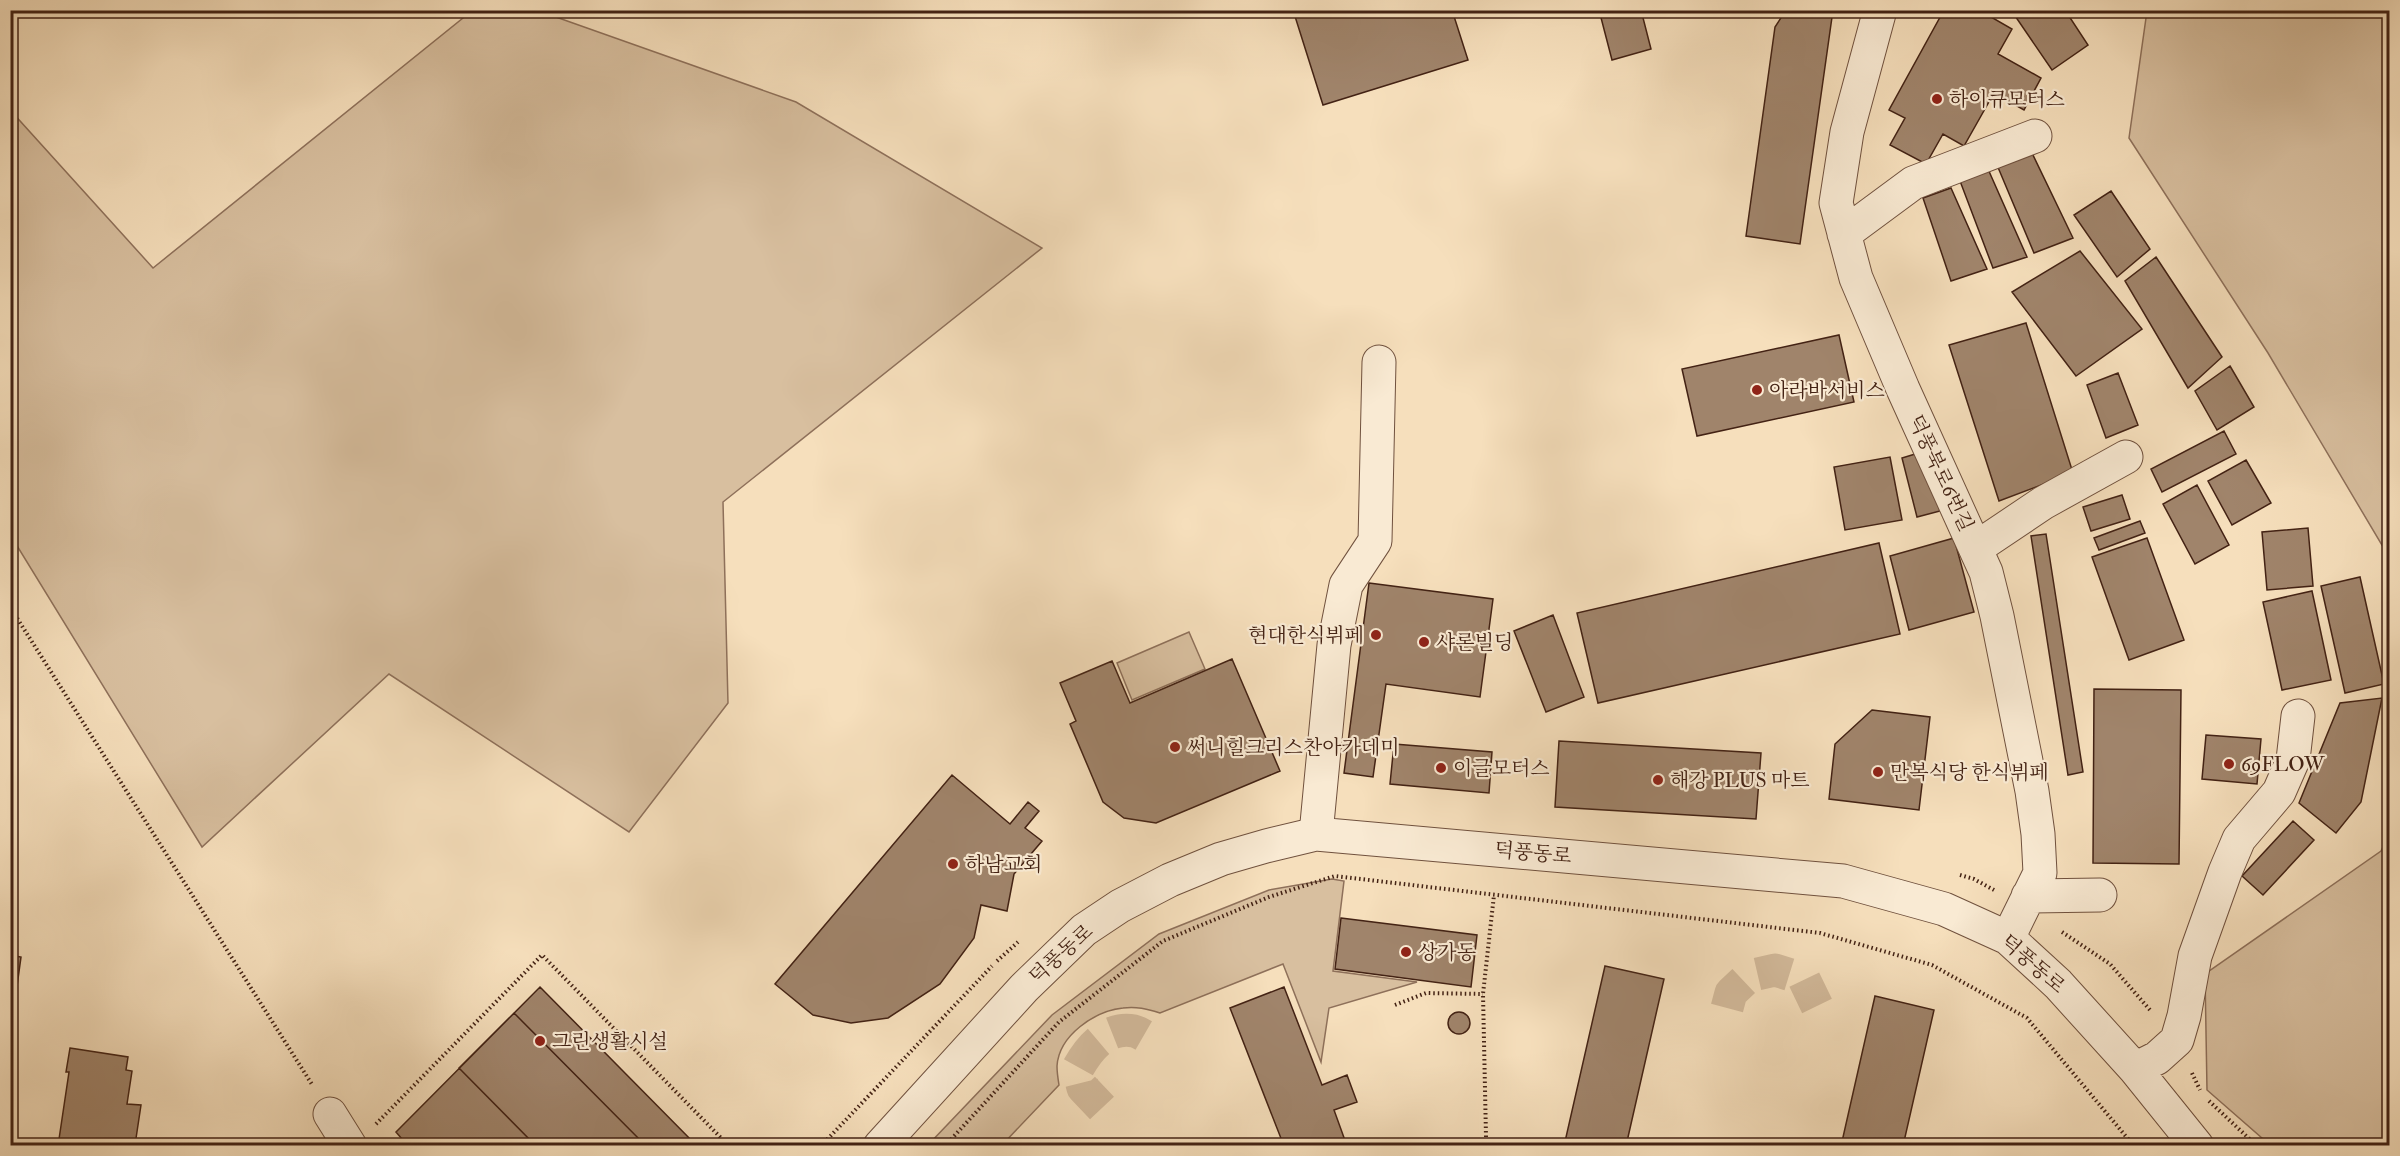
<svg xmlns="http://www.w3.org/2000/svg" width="2400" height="1156" viewBox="0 0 2400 1156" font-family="'IM FELL Double Pica','Noto Serif KR',serif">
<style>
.green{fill:#d8bf9f;stroke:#8e705a;stroke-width:1.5}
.building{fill:#a0846b;stroke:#432214;stroke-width:1.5}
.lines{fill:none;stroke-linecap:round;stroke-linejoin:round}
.minor-tunnel{stroke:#d2b99a;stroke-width:33;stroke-dasharray:33 16;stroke-linecap:butt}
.minor-casing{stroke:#70513e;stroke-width:35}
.path{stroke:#432214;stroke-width:4;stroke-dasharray:1.5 3;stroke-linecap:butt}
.minor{stroke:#f9ead3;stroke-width:33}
.poi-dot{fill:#8f2418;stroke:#f9ead3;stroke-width:2}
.labels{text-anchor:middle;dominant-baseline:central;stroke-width:4.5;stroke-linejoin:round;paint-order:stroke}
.poi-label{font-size:20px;fill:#432214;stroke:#f9ead3;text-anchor:start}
.street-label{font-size:20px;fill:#432214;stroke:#f9ead3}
</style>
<rect width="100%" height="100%" fill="#f6dfbc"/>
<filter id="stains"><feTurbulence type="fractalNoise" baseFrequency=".00333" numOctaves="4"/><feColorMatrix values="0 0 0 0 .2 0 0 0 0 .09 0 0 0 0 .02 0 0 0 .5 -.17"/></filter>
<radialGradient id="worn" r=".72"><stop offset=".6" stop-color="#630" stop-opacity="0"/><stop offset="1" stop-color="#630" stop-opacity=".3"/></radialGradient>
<path class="green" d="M473,10L539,11L796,102L1042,248L723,502L728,703L629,832L389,674L202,847L11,536V111L153,268Z
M2147,11H2389V557L2268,353L2129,138Z
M1189,632L1205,669L1132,700L1117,663Z
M2389,834V1145H2270L2207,1090L2205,974L2381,851Z
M1332,879L1344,881L1333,971L1417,982L1329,1008L1321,1062L1283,964L1160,1013C1147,1009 1136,1006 1123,1008C1095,1011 1059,1035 1057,1066C1057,1072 1058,1079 1059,1085L1002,1145H928L1052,1015L1159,934L1269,890Z"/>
<path class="building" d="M1293,10H1452L1468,60L1323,105Z
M1599,10H1641L1651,49L1612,60Z
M1786,10H1833L1800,244L1746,236L1775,27Z
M1944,10H1979L2012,29L1998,54L2041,78L2024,110L1994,93L1964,146L1943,134L1926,164L1890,145L1905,118L1889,110Z
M2011,10H2065L2088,45L2052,70Z
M2031,151L2073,238L2034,253L1997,165Z
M1988,169L2027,257L1993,268L1960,181Z
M1951,188L1987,269L1951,281L1923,198Z
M2111,191L2150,249L2117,277L2074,215Z
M2080,251L2142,329L2076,376L2012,292Z
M2156,257L2222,357L2188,388L2125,281Z
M2026,323L2073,473L1999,501L1949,345Z
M1839,335L1854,402L1697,436L1682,369Z
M2230,366L2254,407L2217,430L2195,391Z
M2118,373L2138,425L2106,438L2087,385Z
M2224,431L2236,454L2162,492L2151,469Z
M1925,451L1940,511L1917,517L1902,458Z
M1890,457L1902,520L1845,530L1834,467Z
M2246,460L2271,503L2232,525L2208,481Z
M2197,485L2229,545L2195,564L2163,504Z
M2122,495L2130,519L2091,531L2083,507Z
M2140,521L2145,533L2099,550L2094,538Z
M2308,528L2313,586L2267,590L2262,532Z
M2046,534L2083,772L2068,775L2031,536Z
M1954,538L1974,612L1909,630L1890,556Z
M2147,538L2184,640L2129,660L2092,557Z
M1879,543L1900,634L1598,703L1577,613Z
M2360,577L2384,684L2345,693L2321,586Z
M1369,583L1493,599L1480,697L1386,684L1373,777L1344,773Z
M2312,591L2331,680L2282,690L2263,602Z
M1553,615L1584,697L1546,712L1514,631Z
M1232,659L1280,771L1156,823L1124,818L1103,802L1070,724L1076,721L1060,683L1112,661L1130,703Z
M2094,689L2181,690L2179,864L2093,863Z
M2382,698L2361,802L2336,833L2299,803L2340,703Z
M1872,710L1930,717L1919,810L1829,799L1835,744Z
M2206,735L2261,739L2257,784L2202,779Z
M1559,741L1761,753L1756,819L1555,807Z
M1394,744L1492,752L1489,793L1390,784Z
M952,775L1010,824L1028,802L1039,811L1025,828L1042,841L1014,874L1007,911L981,905L974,938L940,984L888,1018L851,1023L813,1015L775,984Z
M2293,821L2314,840L2263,895L2242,876Z
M1341,918L1477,935L1471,987L1335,969Z
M10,955L21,957L13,1015H10Z
M1605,966L1664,979L1626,1146H1564Z
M540,987L697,1146H408L396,1132Z
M1284,987L1322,1085L1347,1075L1357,1102L1334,1110L1347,1146H1284L1230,1008Z
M1875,996L1934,1010L1903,1146H1841Z
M1448 1023a11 11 0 1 1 22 0a11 11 0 1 1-22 0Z
M514,1013L646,1146H536L459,1068Z
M70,1048L128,1057L126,1070L132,1071L127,1104L141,1105L135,1145L122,1143L121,1146H58L69,1072H66Z"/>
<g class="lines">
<path class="minor-tunnel" d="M1727,1008L1731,993L1749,976L1775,970L1804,979L1817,1006
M1102,1108L1083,1088L1078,1068C1089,1048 1107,1026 1134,1031C1141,1033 1149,1039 1155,1042"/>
<g class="minor-casing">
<path id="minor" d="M1880,10L1847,132L1836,203L1856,278L1903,389L1986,572L1997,616L2032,791L2038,834L2040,873L2008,938
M1844,234L1913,183L2035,136
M1976,548L2043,503L2126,457
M1316,834L1334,645L1346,585L1375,541L1379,362
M2028,896L2100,895
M2135,1069L2157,1058L2177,1040L2184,1016L2195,956L2225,872L2239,839L2279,792L2293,760L2298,716
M330,1114L350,1146
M880,1146L1024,988L1084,930L1120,906L1170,880L1221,859L1266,846L1316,834L1843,881L1944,909L2008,938L2058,984L2135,1069L2197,1146"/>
</g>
<path class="path" d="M10,607L313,1086
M1960,875L1974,879L1994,890
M2062,932L2110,964L2150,1010
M997,961L1018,942
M1395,1005L1426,993L1483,994
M2192,1073L2200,1090
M2209,1101L2257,1146
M376,1124L542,955L729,1146
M1486,1137L1483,994L1494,895
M821,1146L992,966
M945,1146L1059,1022L1163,941L1269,897L1335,876L1820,933L1932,965L2027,1018L2134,1146"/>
<use href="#minor" class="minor"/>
</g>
<g class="poi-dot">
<circle cx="1937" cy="99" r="6"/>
<circle cx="1757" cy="390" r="6"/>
<circle cx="1376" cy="635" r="6"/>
<circle cx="1424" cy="642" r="6"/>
<circle cx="1175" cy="747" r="6"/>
<circle cx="2229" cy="764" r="6"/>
<circle cx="1441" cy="768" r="6"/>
<circle cx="1878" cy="772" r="6"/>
<circle cx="1658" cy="780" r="6"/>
<circle cx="953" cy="864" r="6"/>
<circle cx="1406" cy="952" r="6"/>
<circle cx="540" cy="1041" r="6"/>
</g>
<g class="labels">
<g class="poi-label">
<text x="1949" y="99">하이큐모터스</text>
<text x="1769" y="390">아라바서비스</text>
<text x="1364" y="635" text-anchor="end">현대한식뷔페</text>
<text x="1436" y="642">샤론빌딩</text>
<text x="1187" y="747">써니힐크리스찬아카데미</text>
<text x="2241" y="764">69FLOW</text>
<text x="1453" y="768">이글모터스</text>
<text x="1890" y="772">만복식당 한식뷔페</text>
<text x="1670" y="780">해강 PLUS 마트</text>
<text x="965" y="864">하남교회</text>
<text x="1418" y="952">상가동</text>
<text x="552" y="1041">그린생활시설</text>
</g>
<g class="street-label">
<text transform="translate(1941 473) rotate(65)">덕풍북로6번길</text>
<text transform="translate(1533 853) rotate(5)">덕풍동로</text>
<text transform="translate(1061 954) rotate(-42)">덕풍동로</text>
<text transform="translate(2033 964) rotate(41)">덕풍동로</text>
</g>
</g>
<rect width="2400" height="1156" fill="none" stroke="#f6dfbc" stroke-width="36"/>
<rect x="12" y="12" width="2376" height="1132" fill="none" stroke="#432214" stroke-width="3"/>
<rect x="18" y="18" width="2364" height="1120" fill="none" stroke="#432214" stroke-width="1.5"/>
<rect width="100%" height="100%" filter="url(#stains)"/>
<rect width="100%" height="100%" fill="url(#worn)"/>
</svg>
